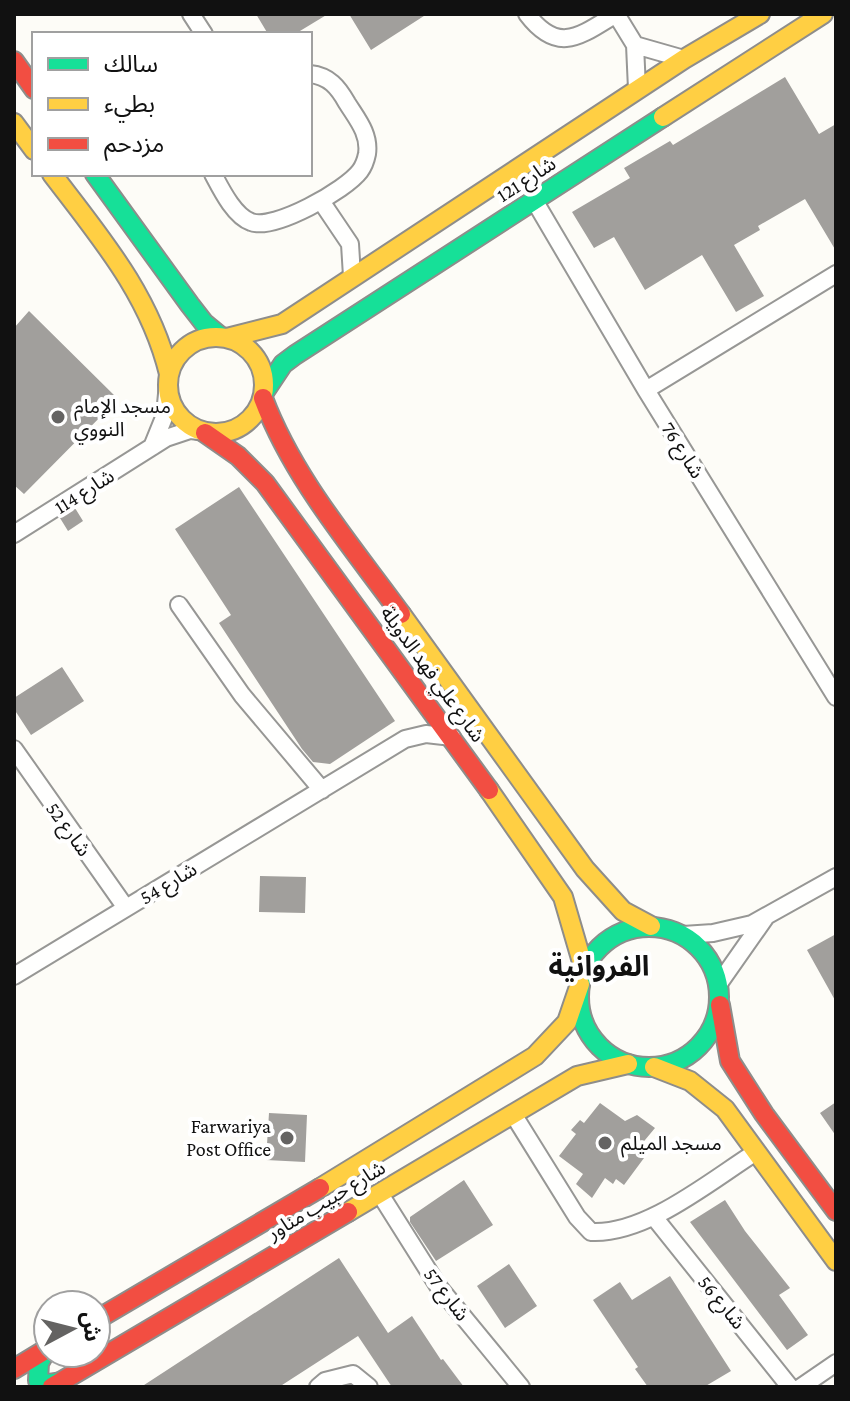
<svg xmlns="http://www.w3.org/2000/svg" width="850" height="1401" viewBox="0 0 850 1401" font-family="'Crimson Pro','Noto Sans Arabic',serif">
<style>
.building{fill:#a19f9c}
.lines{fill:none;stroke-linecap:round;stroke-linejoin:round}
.street-casing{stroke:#979795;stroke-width:20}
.fast-casing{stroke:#8e8d8b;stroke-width:22}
.slow-casing{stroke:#8e8d8b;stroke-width:22}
.jam-casing{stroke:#8e8d8b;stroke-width:22}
.street{stroke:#fffffe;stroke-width:16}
.fast{stroke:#16e098;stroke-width:18}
.slow{stroke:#ffcf43;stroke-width:18}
.jam{stroke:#f24e42;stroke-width:18}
.poi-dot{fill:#646362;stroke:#fff;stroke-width:3}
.labels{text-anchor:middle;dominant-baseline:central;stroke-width:8;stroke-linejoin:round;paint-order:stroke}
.street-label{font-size:20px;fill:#111;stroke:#fff}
.poi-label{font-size:20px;fill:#111;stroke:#fff;text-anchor:start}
.district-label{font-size:28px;font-weight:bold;fill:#111;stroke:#fff}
</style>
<rect width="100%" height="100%" fill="#fdfcf7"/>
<path class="building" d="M256,14H328L295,34H268Z
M349,14H427L371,50Z
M785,77L819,134L836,124V251L805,199L758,226L760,230L734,245L764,296L736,312L702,255L645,290L614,237L594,248L572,212L630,178L624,168L670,141L673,145Z
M29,311L118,399L24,494L14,485V328Z
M239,487L395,721L330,764L313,762L302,749L219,623L231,615L175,529Z
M75,508L83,521L68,531L60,518Z
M62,667L84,701L31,735L14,709V698Z
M260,876L306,877L305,913L259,912Z
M836,934V1002L807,950Z
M836,1102V1136L820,1113Z
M600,1103L625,1121L637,1115L655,1128L635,1152L644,1158L624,1185L616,1179L613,1184L605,1178L592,1198L576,1184L583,1174L559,1156L576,1134L571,1130L580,1120L584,1123Z
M269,1113L307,1115L305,1162L266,1160Z
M464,1180L493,1225L436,1261L410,1222V1217Z
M725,1200L745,1231L790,1288L779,1295L808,1335L787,1350L690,1222Z
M339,1258L388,1333L412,1316L441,1360L443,1359L464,1387H392L358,1336L279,1387H141Z
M509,1264L537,1306L505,1328L477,1286Z
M670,1276L731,1371L704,1387H648L635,1369L638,1367L593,1300L620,1282L632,1300Z"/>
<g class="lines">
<g class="street-casing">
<path id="street" d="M191,14L204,34
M527,14C558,55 580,36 616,14
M616,14L635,45L637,89
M635,45L684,59
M213,174C221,189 234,216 251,222C274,231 346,190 360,171C363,167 366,159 367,154C370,134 357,119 347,103C338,87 329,76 310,74
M534,200L646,390L836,697
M321,201L350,244L352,276
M646,390L836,274
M152,447L165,415L168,383
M14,534L166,438L190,430L199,431
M179,605L242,695L322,790
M14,749L126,908
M683,935L713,933L752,924L836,877
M14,976L405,739L426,734L452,737
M718,985L765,918
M513,1114L577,1217L591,1232C646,1235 710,1181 756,1152
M380,1194L438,1286L521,1387
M654,1217L790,1387
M318,1387L325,1381L353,1374L369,1387
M801,1387L836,1363"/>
</g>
<g class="fast-casing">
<path id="fast" d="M95,174L190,305L204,323L221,337
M265,391L283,364L295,355L663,117
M579 997a70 70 0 1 1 140 0a70 70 0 1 1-140 0Z
M47,1349L39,1363L38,1380L48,1384L61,1382"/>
</g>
<g class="slow-casing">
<path id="slow" d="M663,117L823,14
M14,123L34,150
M52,174C100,237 150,295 169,374
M168 385a48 48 0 1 1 96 0a48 48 0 1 1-96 0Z
M227,338L282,324L684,59L760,14
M401,614L585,869L623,911L651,926
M489,790L563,897L584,969
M654,1067L690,1081L725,1109L836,1261
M320,1188L535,1056L567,1022L580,984
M348,1212L577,1076L628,1064"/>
</g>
<g class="jam-casing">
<path id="jam" d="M14,61L34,89
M263,398C293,478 351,545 401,614
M205,433L238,456L265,483L489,790
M720,1005L730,1061L764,1114L836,1211
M96,1320L320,1188
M14,1369L47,1349
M52,1387L348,1212"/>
</g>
<use href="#street" class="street"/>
<use href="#fast" class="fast"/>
<use href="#slow" class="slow"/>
<use href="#jam" class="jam"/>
</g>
<g class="poi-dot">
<circle cx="58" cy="417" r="8"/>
<circle cx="287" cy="1138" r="8"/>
<circle cx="605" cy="1143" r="8"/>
</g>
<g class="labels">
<g class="street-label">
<text transform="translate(526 179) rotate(-33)">شارع 121</text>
<text transform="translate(683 450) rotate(58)">شارع 76</text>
<text transform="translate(84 491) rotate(-32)">شارع 114</text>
<text transform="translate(433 674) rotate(54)">شارع علي فهد الدويلة</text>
<text transform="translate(69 829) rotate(54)">شارع 52</text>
<text transform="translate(168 883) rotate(-31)">شارع 54</text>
<text transform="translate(326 1200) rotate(-31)">شارع حبيب مناور</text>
<text transform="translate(447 1294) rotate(53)">شارع 57</text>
<text transform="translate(722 1302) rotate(51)">شارع 56</text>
</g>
<g class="poi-label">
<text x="74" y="406">مسجد الإمام<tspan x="74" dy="23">النووي</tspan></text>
<text x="271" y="1126" text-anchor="end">Farwariya<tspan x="271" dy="23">Post Office</tspan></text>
<text x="621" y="1143">مسجد الميلم</text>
</g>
<g class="district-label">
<text x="599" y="966">الفروانية</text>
</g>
</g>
<rect width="850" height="1401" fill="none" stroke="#111111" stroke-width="32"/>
<rect x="32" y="32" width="280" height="144" fill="#ffffff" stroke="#a0a0a0" stroke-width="2"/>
<rect x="48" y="58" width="40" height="12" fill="#16e098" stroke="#a0a0a0" stroke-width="2"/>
<text x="104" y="72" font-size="24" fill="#111111">سالك</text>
<rect x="48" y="98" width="40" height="12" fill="#ffcf43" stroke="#a0a0a0" stroke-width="2"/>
<text x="104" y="112" font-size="24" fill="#111111">بطيء</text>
<rect x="48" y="138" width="40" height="12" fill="#f24e42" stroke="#a0a0a0" stroke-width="2"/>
<text x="104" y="152" font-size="24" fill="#111111">مزدحم</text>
<g transform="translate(72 1329) rotate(83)"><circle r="38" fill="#ffffff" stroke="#a0a0a0" stroke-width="2"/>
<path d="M0-6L14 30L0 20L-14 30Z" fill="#646362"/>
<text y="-12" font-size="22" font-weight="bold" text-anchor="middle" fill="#111111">ش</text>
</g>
</svg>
